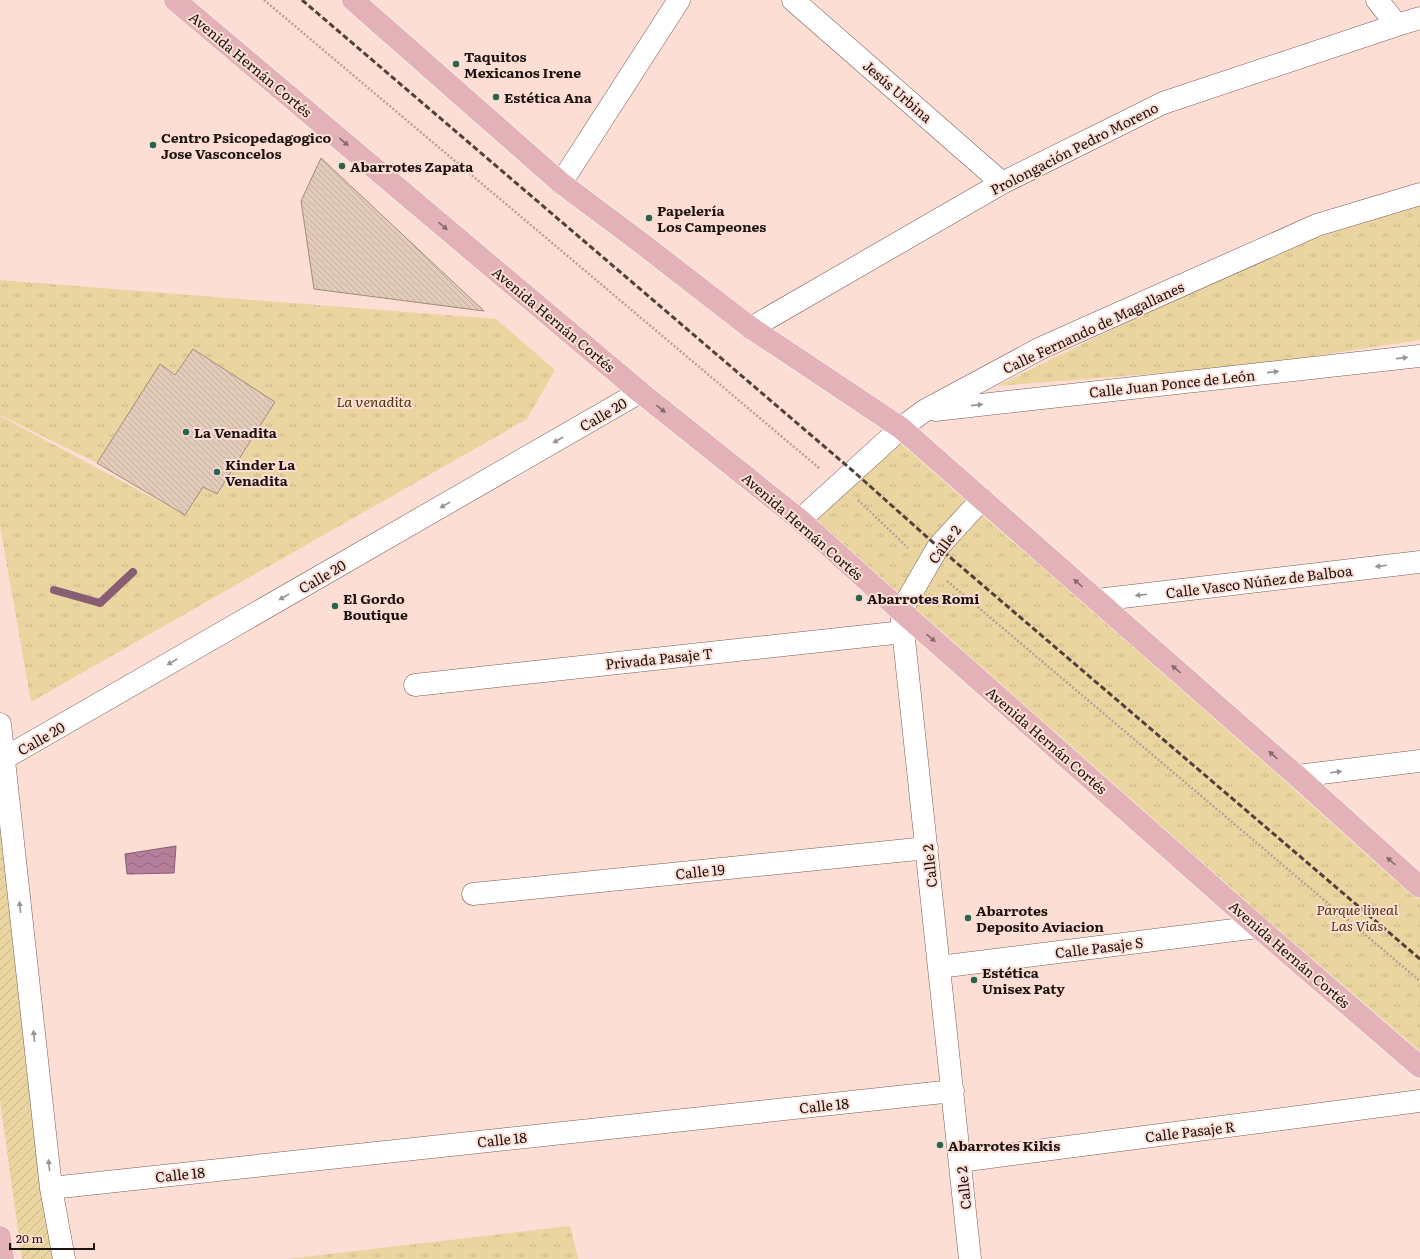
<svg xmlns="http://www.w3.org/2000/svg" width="1420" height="1259" viewBox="0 0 1420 1259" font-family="Literata,serif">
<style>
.grass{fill:url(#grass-tufts)}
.garden{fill:url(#garden-furrows)}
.water{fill:url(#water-waves);stroke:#875e72}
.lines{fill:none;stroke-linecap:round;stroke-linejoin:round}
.stream{stroke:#875e72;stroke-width:8}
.building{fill:url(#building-back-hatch);stroke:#a08b79}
.minor-casing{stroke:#775d55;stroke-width:23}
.major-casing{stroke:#fff;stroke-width:23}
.path{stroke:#b8a099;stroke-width:2.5;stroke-dasharray:2 2;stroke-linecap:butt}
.minor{stroke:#fff;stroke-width:22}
.major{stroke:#e2b2b8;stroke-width:22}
.rail{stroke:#50413d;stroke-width:3;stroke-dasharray:6 3;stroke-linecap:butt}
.oneway{fill:#896a6c}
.oneway2{fill:#999493}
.poi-dot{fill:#2a644d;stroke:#fcded5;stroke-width:1.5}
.labels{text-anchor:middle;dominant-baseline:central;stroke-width:4;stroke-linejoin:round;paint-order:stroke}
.poi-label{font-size:14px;font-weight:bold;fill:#1c120f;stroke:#fcded5;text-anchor:start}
.street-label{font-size:14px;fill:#1c120f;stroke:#fcded5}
.park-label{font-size:14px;font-style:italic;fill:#48380b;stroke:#fcded5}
</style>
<defs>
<pattern id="grass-tufts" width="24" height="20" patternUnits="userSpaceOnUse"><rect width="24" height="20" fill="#ead49f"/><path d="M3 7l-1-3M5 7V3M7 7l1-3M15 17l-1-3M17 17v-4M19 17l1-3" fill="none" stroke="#c8b588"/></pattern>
<pattern id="garden-furrows" width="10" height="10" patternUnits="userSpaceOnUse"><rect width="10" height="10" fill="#ead49f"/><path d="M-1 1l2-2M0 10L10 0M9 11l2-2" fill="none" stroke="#c8b588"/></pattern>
<pattern id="water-waves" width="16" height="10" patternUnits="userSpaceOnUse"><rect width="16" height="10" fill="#b57f9c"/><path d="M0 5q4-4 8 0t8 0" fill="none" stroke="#92677e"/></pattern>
<pattern id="building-back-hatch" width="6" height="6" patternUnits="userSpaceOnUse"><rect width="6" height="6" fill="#e2ccb9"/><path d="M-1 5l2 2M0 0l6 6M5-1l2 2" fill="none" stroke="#c1ae9e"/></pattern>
</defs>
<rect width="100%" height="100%" fill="#fcded5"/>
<path class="grass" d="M1420,204V340L1249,366L997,386L1119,326L1316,238Z
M0,280L496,319L555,370L527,419L31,702L0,526V416L185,515L203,487L218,494L275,402L193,349L175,375L160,364L97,463L0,415Z
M900,441L967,499L897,595L814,520Z
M982,514L1420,888V1054L1271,926L914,609L936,573L945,553Z
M570,1226L578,1259H287Z"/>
<path class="garden" d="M0,736L66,1259H22L0,1100Z"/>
<path class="water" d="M176,846L174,873L127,874L125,854Z"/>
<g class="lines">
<path class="stream" d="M54,590L100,603L133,572"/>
</g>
<path class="building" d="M321,158L484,311L314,289L301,201Z
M193,349L275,402L217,494L203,487L185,515L97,463L160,364L175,375Z"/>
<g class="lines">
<g class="minor-casing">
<path id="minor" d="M793,0L1002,183
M1377,0L1397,25
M561,183L679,0
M751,328L1002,183L1163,103L1397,25L1420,18
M935,410L1420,356
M800,520L901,428L924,411L1041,348L1317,225L1420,194
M1097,600L1420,562
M415,685L903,632
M0,724L51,1188L64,1259
M3,759L640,392
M1297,776L1420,761
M473,894L927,848
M939,967L1258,927
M960,1161L1420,1101
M51,1188L953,1091
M970,1259L901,611L938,547L982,499"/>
</g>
<g class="major-casing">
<path id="major" d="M175,0L640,392L800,520L901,611L1258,927L1420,1067
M353,0L561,183L640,242L751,328L901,428L1297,776L1420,887
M0,1237L3,1259"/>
</g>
<path class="path" d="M264,0L819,468
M858,500L908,548
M947,581L1420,981"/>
<use href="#minor" class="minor"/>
<use href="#major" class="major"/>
<path class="rail" d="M302,0L853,471L938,547L1420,959"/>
</g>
<defs><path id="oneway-solid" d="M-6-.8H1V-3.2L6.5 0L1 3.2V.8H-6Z"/></defs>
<g class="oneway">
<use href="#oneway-solid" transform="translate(344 142) rotate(40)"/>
<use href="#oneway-solid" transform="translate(443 226) rotate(40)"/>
<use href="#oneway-solid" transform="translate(661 409) rotate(39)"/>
<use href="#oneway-solid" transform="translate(1078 583) rotate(-139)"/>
<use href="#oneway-solid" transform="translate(931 638) rotate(41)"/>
<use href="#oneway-solid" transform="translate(1176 669) rotate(-139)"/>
<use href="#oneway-solid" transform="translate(1273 755) rotate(-139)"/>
<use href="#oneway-solid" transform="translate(1391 861) rotate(-138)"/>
</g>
<g class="oneway2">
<use href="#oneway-solid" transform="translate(1402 358) rotate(-6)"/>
<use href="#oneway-solid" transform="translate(1273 372) rotate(-6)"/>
<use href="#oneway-solid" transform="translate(977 405) rotate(-6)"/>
<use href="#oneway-solid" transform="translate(558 440) rotate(150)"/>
<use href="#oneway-solid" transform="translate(445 505) rotate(150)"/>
<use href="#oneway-solid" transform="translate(1381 566) rotate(173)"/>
<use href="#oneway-solid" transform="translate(1141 595) rotate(173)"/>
<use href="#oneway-solid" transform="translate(284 597) rotate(150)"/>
<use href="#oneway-solid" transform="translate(172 662) rotate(150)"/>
<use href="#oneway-solid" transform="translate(1336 772) rotate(-7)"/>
<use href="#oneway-solid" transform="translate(20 907) rotate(-96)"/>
<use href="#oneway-solid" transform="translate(34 1036) rotate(-96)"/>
<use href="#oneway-solid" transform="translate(49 1165) rotate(-96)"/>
</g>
<g class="poi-dot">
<circle cx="456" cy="64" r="4"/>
<circle cx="496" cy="97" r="4"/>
<circle cx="153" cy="145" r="4"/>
<circle cx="342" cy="166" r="4"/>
<circle cx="649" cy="218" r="4"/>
<circle cx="186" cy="432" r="4"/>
<circle cx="217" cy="472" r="4"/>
<circle cx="859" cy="598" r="4"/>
<circle cx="335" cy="606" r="4"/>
<circle cx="968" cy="918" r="4"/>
<circle cx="974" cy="980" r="4"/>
<circle cx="940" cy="1145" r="4"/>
</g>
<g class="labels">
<g class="poi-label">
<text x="464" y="56">Taquitos<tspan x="464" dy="16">Mexicanos Irene</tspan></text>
<text x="504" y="97">Estética Ana</text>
<text x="161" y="137">Centro Psicopedagogico<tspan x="161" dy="16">Jose Vasconcelos</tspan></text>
<text x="350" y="166">Abarrotes Zapata</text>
<text x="657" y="210">Papelería<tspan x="657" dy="16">Los Campeones</tspan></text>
<text x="194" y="432">La Venadita</text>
<text x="225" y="464">Kinder La<tspan x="225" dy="16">Venadita</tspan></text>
<text x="343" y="598">El Gordo<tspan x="343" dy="16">Boutique</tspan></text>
<text x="867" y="598">Abarrotes Romi</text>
<text x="976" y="910">Abarrotes<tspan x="976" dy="16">Deposito Aviacion</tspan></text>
<text x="982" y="972">Estética<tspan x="982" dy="16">Unisex Paty</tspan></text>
<text x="948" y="1145">Abarrotes Kikis</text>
</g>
<g class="street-label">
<text transform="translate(251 64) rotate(40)">Avenida Hernán Cortés</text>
<text transform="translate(898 91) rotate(41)">Jesús Urbina</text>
<text transform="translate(1074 148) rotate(-27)">Prolongación Pedro Moreno</text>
<text transform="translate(554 319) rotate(40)">Avenida Hernán Cortés</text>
<text transform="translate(1093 327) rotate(-25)">Calle Fernando de Magallanes</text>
<text transform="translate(1172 383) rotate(-6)">Calle Juan Ponce de León</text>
<text transform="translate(603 414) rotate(-30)">Calle 20</text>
<text transform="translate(803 526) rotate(41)">Avenida Hernán Cortés</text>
<text transform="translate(944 544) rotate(-53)">Calle 2</text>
<text transform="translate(322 576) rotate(-30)">Calle 20</text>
<text transform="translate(1259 581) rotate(-7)">Calle Vasco Núñez de Balboa</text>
<text transform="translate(659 658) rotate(-6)">Privada Pasaje T</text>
<text transform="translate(41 738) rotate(-30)">Calle 20</text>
<text transform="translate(1047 740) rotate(41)">Avenida Hernán Cortés</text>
<text transform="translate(929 866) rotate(-96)">Calle 2</text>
<text transform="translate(700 871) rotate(-6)">Calle 19</text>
<text transform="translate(1099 947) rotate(-7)">Calle Pasaje S</text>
<text transform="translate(1290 954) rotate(41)">Avenida Hernán Cortés</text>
<text transform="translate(824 1105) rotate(-6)">Calle 18</text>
<text transform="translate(1190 1131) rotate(-7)">Calle Pasaje R</text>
<text transform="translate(502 1139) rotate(-6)">Calle 18</text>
<text transform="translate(180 1174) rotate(-6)">Calle 18</text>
<text transform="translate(963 1188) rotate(-96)">Calle 2</text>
</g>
<g class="park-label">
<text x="374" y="401">La venadita</text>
<text x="1357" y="909">Parque lineal<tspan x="1357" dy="16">Las Vias</tspan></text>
</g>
</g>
<path d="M10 1243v6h84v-6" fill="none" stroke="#1c120f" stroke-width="2"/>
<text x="16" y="1243" font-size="12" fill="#1c120f" stroke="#fcded5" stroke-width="3" paint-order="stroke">20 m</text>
</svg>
